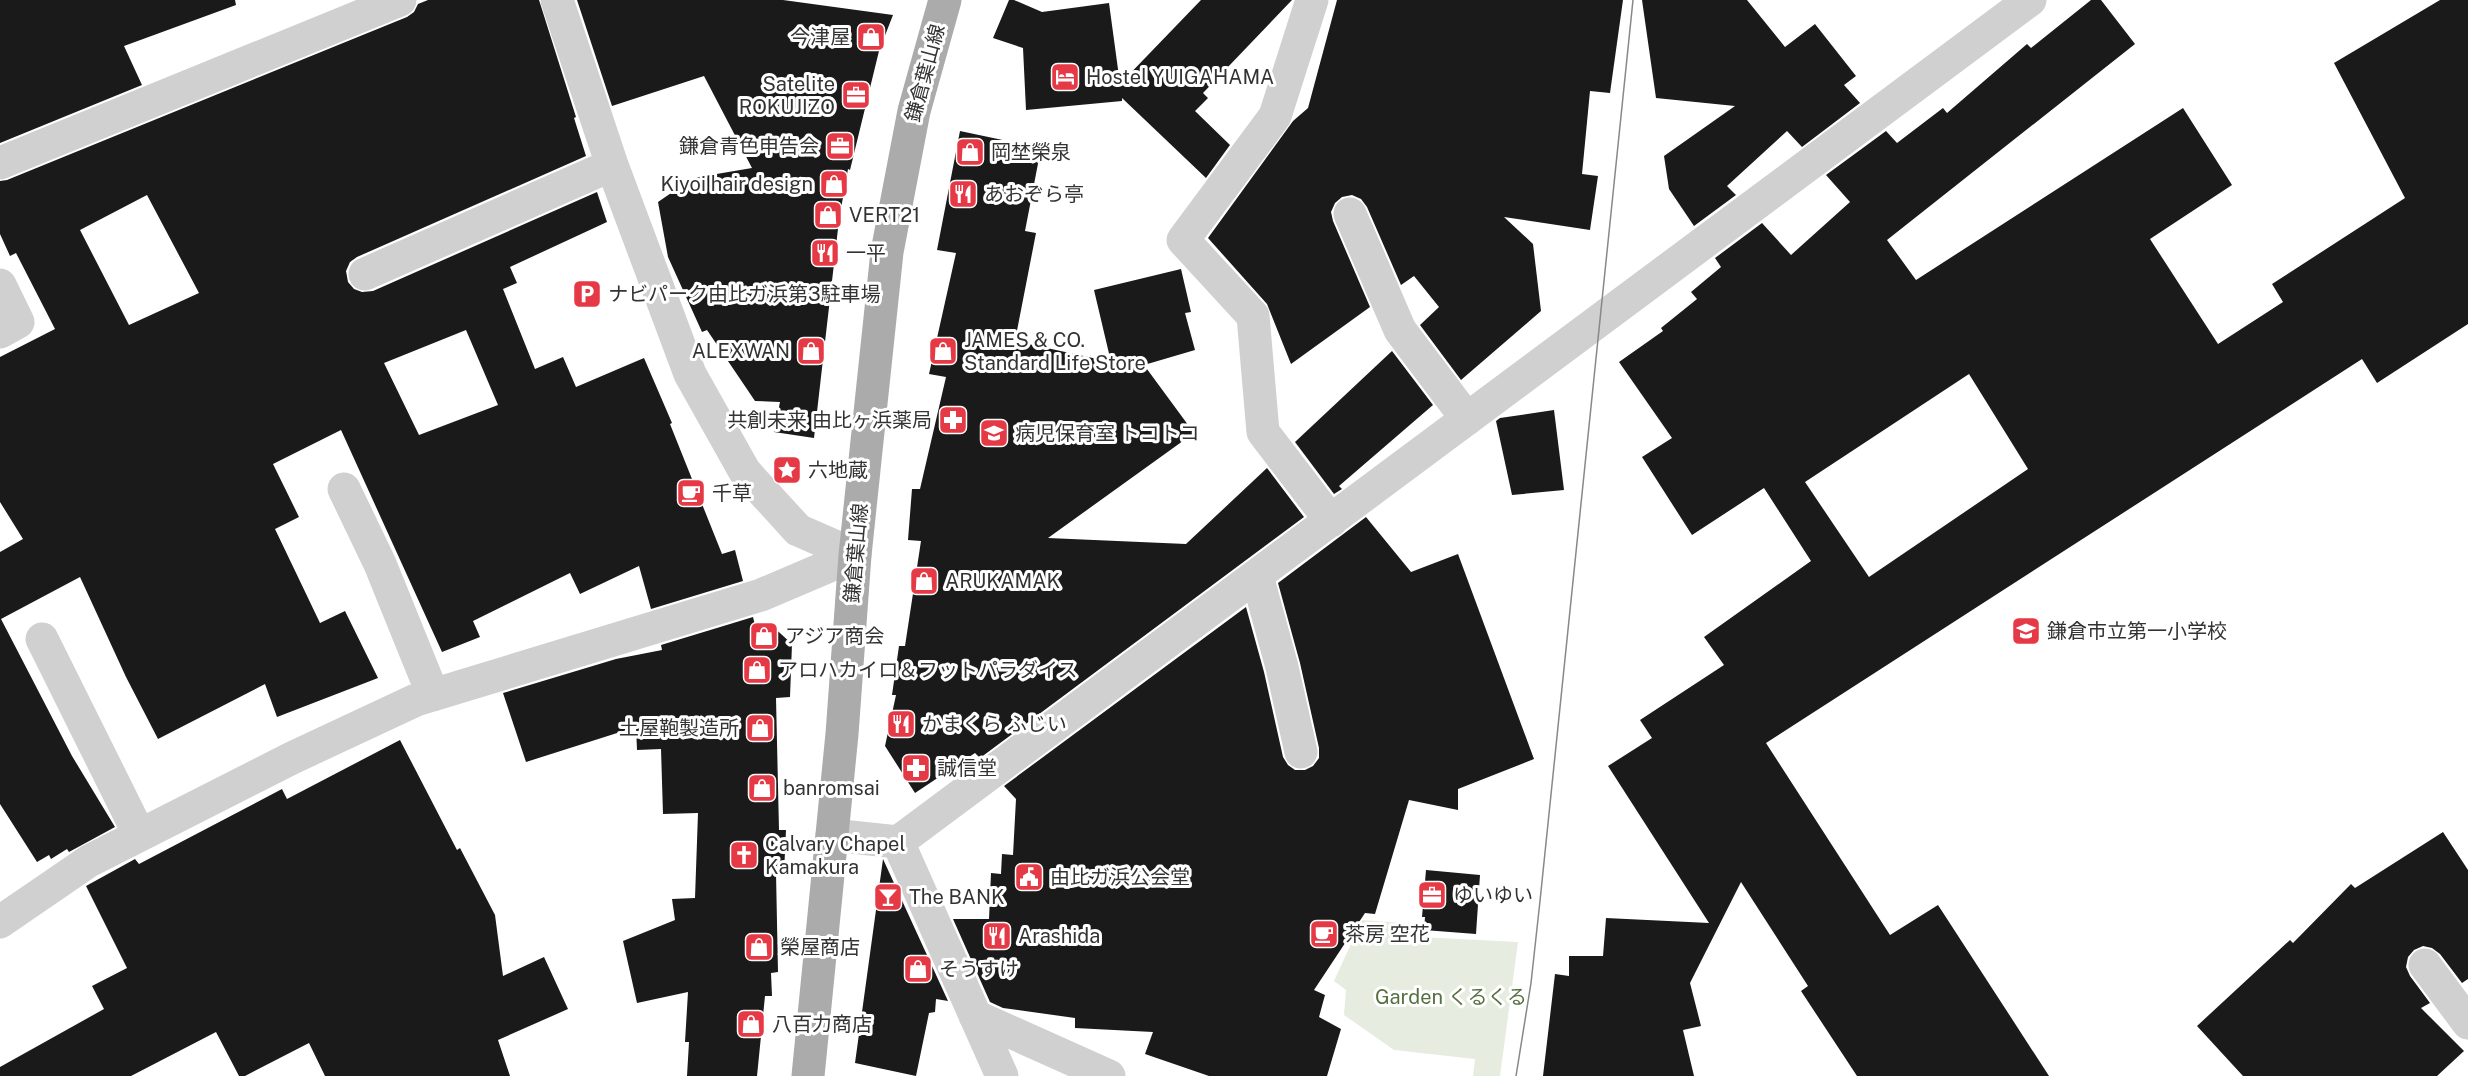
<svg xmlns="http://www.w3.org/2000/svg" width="2468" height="1076" viewBox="0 0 2468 1076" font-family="'Public Sans','Noto Sans JP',sans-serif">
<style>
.green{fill:#e6ecdf}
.building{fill:#1a1a1a;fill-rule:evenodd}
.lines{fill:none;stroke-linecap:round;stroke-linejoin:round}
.minor{stroke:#d0d0d0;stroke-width:33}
.major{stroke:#ababab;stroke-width:33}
.tram{stroke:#888;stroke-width:1.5}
.labels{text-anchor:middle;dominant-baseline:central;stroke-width:6;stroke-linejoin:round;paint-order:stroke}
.poi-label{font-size:20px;fill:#333;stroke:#fff;text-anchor:start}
.street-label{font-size:20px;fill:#333;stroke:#fff}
.park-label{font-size:20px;fill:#56703f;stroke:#fff}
</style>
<rect width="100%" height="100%" fill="#fff"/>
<path class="green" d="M1362,920L1416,924L1420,937L1518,942L1500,1076H1473L1475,1059L1394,1050L1344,1015L1346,990L1334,981Z"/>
<path class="building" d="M0,0H235L236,5L124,46L142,85L0,143Z
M428,0H539L576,117L574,118L586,156L357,257L350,262L346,271L348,282L354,289L362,292L373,291L597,192L607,222L510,267L517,283L503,289L535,369L563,357L576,387L644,358L672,423L670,424L722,554L735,550L743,581L651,609L639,566L580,594L570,573L473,621L480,637L442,652L341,430L273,464L299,517L275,529L320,623L345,611L378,678L277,717L265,684L158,739L126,677L80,577L1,619L72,756L115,827L69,852L67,849L51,859L49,855L37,862L0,804V552L23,539L0,502V357L55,329L16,253L10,256L0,234V181L7,180L407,17L414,12L418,4ZM147,195L199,293L129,325L80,230ZM466,330L498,405L419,435L384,363Z
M577,0H783L893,15L879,51L850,170L848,169L839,220L814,438L774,432L780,402L755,401L707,330L702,332L668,257L658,202L693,178L752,168L704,76L612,106Z
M1009,0H1014L1042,12L1109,3L1120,84L1201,0H1292L1203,93L1208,98L1195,111L1230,145L1206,178L1122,98V101L1026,110L1023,48L993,38Z
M1337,0H1623L1610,93L1590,91L1582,174L1598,176L1590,230L1504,217L1533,244L1541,311L1461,380L1420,325L1439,307L1414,276L1401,285L1367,207L1361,199L1352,195L1342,197L1335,203L1331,212L1333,221L1370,307L1291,364L1267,304L1208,238L1293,121L1308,108Z
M1642,0H1747L1785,47L1815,24L1856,76L1844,85L1860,103L1802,147L1787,131L1727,186L1736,195L1694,226L1669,189L1664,156L1735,106L1656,98Z
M2091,0H2101L2135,44L1887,240L1916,280L2183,108L2232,185L2150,239L2218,344L2283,302L2272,284L2405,198L2334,63L2440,0H2468V324L2377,383L2362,359L1766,743L1890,935L1938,905L2049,1076H1857L1801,991L1808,986L1741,882L1690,983L1701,1026L1683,1030L1694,1076H1543L1555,974L1569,976V956H1603L1606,918L1709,923L1608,766L1652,738L1640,720L1724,665L1704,637L1811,561L1764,488L1692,535L1642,457L1672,438L1619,362L1663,331L1661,328L1697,299L1691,292L1721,267L1715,258L1762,223L1791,255L1850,202L1826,175L1886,131L1897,143L1943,108L1947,113L2027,44L2031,48ZM1969,374L2028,469L1869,577L1805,482Z
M960,131L1041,148L1025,231L1036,233L1015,341L1111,362L1094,290L1181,269L1191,312L1185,313L1195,350L1144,365L1194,433L1048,538L1186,544L1267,468L1304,517L980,758L975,753L915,793L885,746L896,695H892L899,646H905L921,541L908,540L912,489H920L946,377L929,374L956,253L937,250Z
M1392,351L1433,405L1339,486L1342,489L1334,494L1295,442Z
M1554,410L1564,490L1512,495L1496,421L1500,418Z
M1366,517L1411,572L1458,554L1534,759L1458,789V810L1409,800L1375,914L1365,913L1314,990L1325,995L1319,1017L1341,1029L1327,1076H1209L1145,1054L1153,1032L1075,1028V1018L1003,1008L990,1002L953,919H989L991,873L1001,874L1002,854L1013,855L1016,799L1004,786L1246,607L1264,672L1283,757L1288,765L1295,770H1305L1313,766L1319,758V748L1300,663L1278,583Z
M753,617L755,625L770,624L792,644L790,697L776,698L779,830H786L784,873H776L778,972L771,973L772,996H765L757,1076H687L689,1042H685L688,992L637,1003L623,941L675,920L672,899L695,898L698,813L663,814L661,749L637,750L636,727L526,762L503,693L616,659L662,650L661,645Z
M400,740L457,850L460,848L495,915L503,976L544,957L568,1009L498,1040L510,1076H325L309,1043L245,1076H239L216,1032L131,1076H0V1067L104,1009L92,986L127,968L86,886L135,859L139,864L282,789L287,799Z
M2443,832L2468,870V979L2462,983L2440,954L2432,948L2423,946L2414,950L2408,957L2406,967L2410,976L2430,1003L2421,1008L2464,1051L2437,1076H2243L2197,1026L2290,940L2293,943L2351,884L2355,888Z
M883,859L948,1001L936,999L935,1012L929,1013L916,1076L855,1063Z
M1426,870L1480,875L1476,934L1424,930L1425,917H1422Z"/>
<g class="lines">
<path class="minor" d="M557,0L612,165L690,374L745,472L798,530L855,555
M1312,0L1275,116L1183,240L1253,316L1263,432L1331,521
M0,163L400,0
M1350,214L1400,330L1467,419
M365,274L612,165
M0,285L18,322L0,332
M344,489L380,564L433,695
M1257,576L1282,667L1301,752
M42,639L139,834
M832,835L898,842L2030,0
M898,842L1002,1076
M0,922L89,861L292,758L416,700L761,595L855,555
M2425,965L2468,1023
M975,1016L1109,1076"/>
<path class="major" d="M808,1076L842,734L855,555L887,252L914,111L945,0"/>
<path class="tram" d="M1516,1076L1531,983L1540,901L1633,0"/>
</g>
<defs>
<g id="shop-square" transform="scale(1.5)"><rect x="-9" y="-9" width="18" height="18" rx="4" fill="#e63946" stroke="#fff"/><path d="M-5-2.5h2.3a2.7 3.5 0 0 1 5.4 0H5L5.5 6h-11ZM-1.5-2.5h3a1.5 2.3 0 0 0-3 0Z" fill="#fff"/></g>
<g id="hotel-square" transform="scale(1.5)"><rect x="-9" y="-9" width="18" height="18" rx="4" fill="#e63946" stroke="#fff"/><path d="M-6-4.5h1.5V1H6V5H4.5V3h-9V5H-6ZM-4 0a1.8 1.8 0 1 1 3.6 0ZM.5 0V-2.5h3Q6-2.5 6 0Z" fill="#fff"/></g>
<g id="office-square" transform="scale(1.5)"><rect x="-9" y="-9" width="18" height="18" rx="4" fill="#e63946" stroke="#fff"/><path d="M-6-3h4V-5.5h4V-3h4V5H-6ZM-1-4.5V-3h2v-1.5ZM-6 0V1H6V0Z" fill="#fff"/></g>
<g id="restaurant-square" transform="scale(1.5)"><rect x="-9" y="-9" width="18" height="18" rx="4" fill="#e63946" stroke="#fff"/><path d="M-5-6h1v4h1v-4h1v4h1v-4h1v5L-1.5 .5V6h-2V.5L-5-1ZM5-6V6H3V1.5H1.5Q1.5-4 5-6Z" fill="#fff"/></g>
<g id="parking-square" transform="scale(1.5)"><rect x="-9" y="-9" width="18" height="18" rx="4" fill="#e63946" stroke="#fff"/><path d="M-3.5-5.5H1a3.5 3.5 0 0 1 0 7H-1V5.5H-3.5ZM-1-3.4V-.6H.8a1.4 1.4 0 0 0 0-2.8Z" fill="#fff"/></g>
<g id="pharmacy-square" transform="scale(1.5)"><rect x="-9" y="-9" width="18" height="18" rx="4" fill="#e63946" stroke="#fff"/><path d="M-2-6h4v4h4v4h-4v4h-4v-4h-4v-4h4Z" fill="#fff"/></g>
<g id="school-square" transform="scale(1.5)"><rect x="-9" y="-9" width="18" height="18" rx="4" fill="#e63946" stroke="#fff"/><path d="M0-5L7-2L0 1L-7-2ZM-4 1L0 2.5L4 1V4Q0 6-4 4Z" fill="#fff"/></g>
<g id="sight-square" transform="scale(1.5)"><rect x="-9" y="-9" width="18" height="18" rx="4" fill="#e63946" stroke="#fff"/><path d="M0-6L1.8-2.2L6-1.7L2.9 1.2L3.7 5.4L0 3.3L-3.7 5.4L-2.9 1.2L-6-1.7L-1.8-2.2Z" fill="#fff"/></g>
<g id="cafe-square" transform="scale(1.5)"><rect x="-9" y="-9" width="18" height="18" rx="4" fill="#e63946" stroke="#fff"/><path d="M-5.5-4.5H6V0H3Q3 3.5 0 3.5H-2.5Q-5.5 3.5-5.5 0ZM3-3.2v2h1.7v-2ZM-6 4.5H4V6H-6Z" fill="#fff"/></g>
<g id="church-square" transform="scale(1.5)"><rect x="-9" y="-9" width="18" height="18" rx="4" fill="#e63946" stroke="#fff"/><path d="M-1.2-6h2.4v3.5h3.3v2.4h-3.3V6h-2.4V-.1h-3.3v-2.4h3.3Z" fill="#fff"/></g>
<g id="civic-square" transform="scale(1.5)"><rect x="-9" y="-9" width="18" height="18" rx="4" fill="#e63946" stroke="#fff"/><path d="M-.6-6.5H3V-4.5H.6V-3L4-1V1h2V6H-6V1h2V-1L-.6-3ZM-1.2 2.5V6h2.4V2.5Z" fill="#fff"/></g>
<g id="bar-square" transform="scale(1.5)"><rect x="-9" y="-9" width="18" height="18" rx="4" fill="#e63946" stroke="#fff"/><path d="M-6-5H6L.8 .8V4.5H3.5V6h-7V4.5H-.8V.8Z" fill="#fff"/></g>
</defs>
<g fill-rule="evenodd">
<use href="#shop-square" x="871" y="37"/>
<use href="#hotel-square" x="1065" y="77"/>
<use href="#office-square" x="856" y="95"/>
<use href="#office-square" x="840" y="146"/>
<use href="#shop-square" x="970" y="152"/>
<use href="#shop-square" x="834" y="184"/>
<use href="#restaurant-square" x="963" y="194"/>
<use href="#shop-square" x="828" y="215"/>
<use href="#restaurant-square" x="825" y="253"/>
<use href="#parking-square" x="587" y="294"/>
<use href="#shop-square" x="811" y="351"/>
<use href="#shop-square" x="943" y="351"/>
<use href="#pharmacy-square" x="953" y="420"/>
<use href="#school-square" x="994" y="433"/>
<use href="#sight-square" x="787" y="470"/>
<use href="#cafe-square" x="691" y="493"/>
<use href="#shop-square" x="924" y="581"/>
<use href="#school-square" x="2026" y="631"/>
<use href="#shop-square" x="764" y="636"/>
<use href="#shop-square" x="757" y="670"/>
<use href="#restaurant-square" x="901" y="724"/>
<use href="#shop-square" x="760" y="728"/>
<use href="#pharmacy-square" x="916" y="768"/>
<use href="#shop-square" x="762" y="788"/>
<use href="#church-square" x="744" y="855"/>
<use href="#civic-square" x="1029" y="877"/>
<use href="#office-square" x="1432" y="895"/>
<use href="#bar-square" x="888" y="897"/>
<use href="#cafe-square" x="1324" y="934"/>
<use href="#restaurant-square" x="997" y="936"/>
<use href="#shop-square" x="759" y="947"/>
<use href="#shop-square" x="918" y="969"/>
<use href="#shop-square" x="751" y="1024"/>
</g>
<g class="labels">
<g class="poi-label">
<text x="850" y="37" text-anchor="end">今津屋</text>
<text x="1086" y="77">Hostel YUIGAHAMA</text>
<text x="835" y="84" text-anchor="end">Satelite<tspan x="835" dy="23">ROKUJIZO</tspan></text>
<text x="819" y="146" text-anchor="end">鎌倉青色申告会</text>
<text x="991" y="152">岡埜榮泉</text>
<text x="813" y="184" text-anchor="end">Kiyoi hair design</text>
<text x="984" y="194">あおぞら亭</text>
<text x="849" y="215">VERT21</text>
<text x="846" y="253">一平</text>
<text x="608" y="294">ナビパーク由比ガ浜第3駐車場</text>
<text x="964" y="340">JAMES &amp; CO.<tspan x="964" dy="23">Standard Life Store</tspan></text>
<text x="790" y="351" text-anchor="end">ALEXWAN</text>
<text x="932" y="420" text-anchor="end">共創未来 由比ヶ浜薬局</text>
<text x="1015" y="433">病児保育室 トコトコ</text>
<text x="808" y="470">六地蔵</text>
<text x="712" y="493">千草</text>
<text x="945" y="581">ARUKAMAK</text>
<text x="2047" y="631">鎌倉市立第一小学校</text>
<text x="785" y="636">アジア商会</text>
<text x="778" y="670">アロハカイロ＆フットパラダイス</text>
<text x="922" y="724">かまくら ふじい</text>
<text x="739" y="728" text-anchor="end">土屋鞄製造所</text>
<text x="937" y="768">誠信堂</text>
<text x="783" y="788">banromsai</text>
<text x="765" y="844">Calvary Chapel<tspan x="765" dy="23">Kamakura</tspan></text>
<text x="1050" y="877">由比ガ浜公会堂</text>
<text x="1453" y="895">ゆいゆい</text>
<text x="909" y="897">The BANK</text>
<text x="1345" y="934">茶房 空花</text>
<text x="1018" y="936">Arashida</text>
<text x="780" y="947">榮屋商店</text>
<text x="939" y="969">そうすけ</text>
<text x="772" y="1024">八百力商店</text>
</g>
<g class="street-label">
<text transform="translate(925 73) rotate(-75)">鎌倉葉山線</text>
<text transform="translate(856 553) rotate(-85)">鎌倉葉山線</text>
</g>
<g class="park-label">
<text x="1451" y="997">Garden くるくる</text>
</g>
</g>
</svg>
